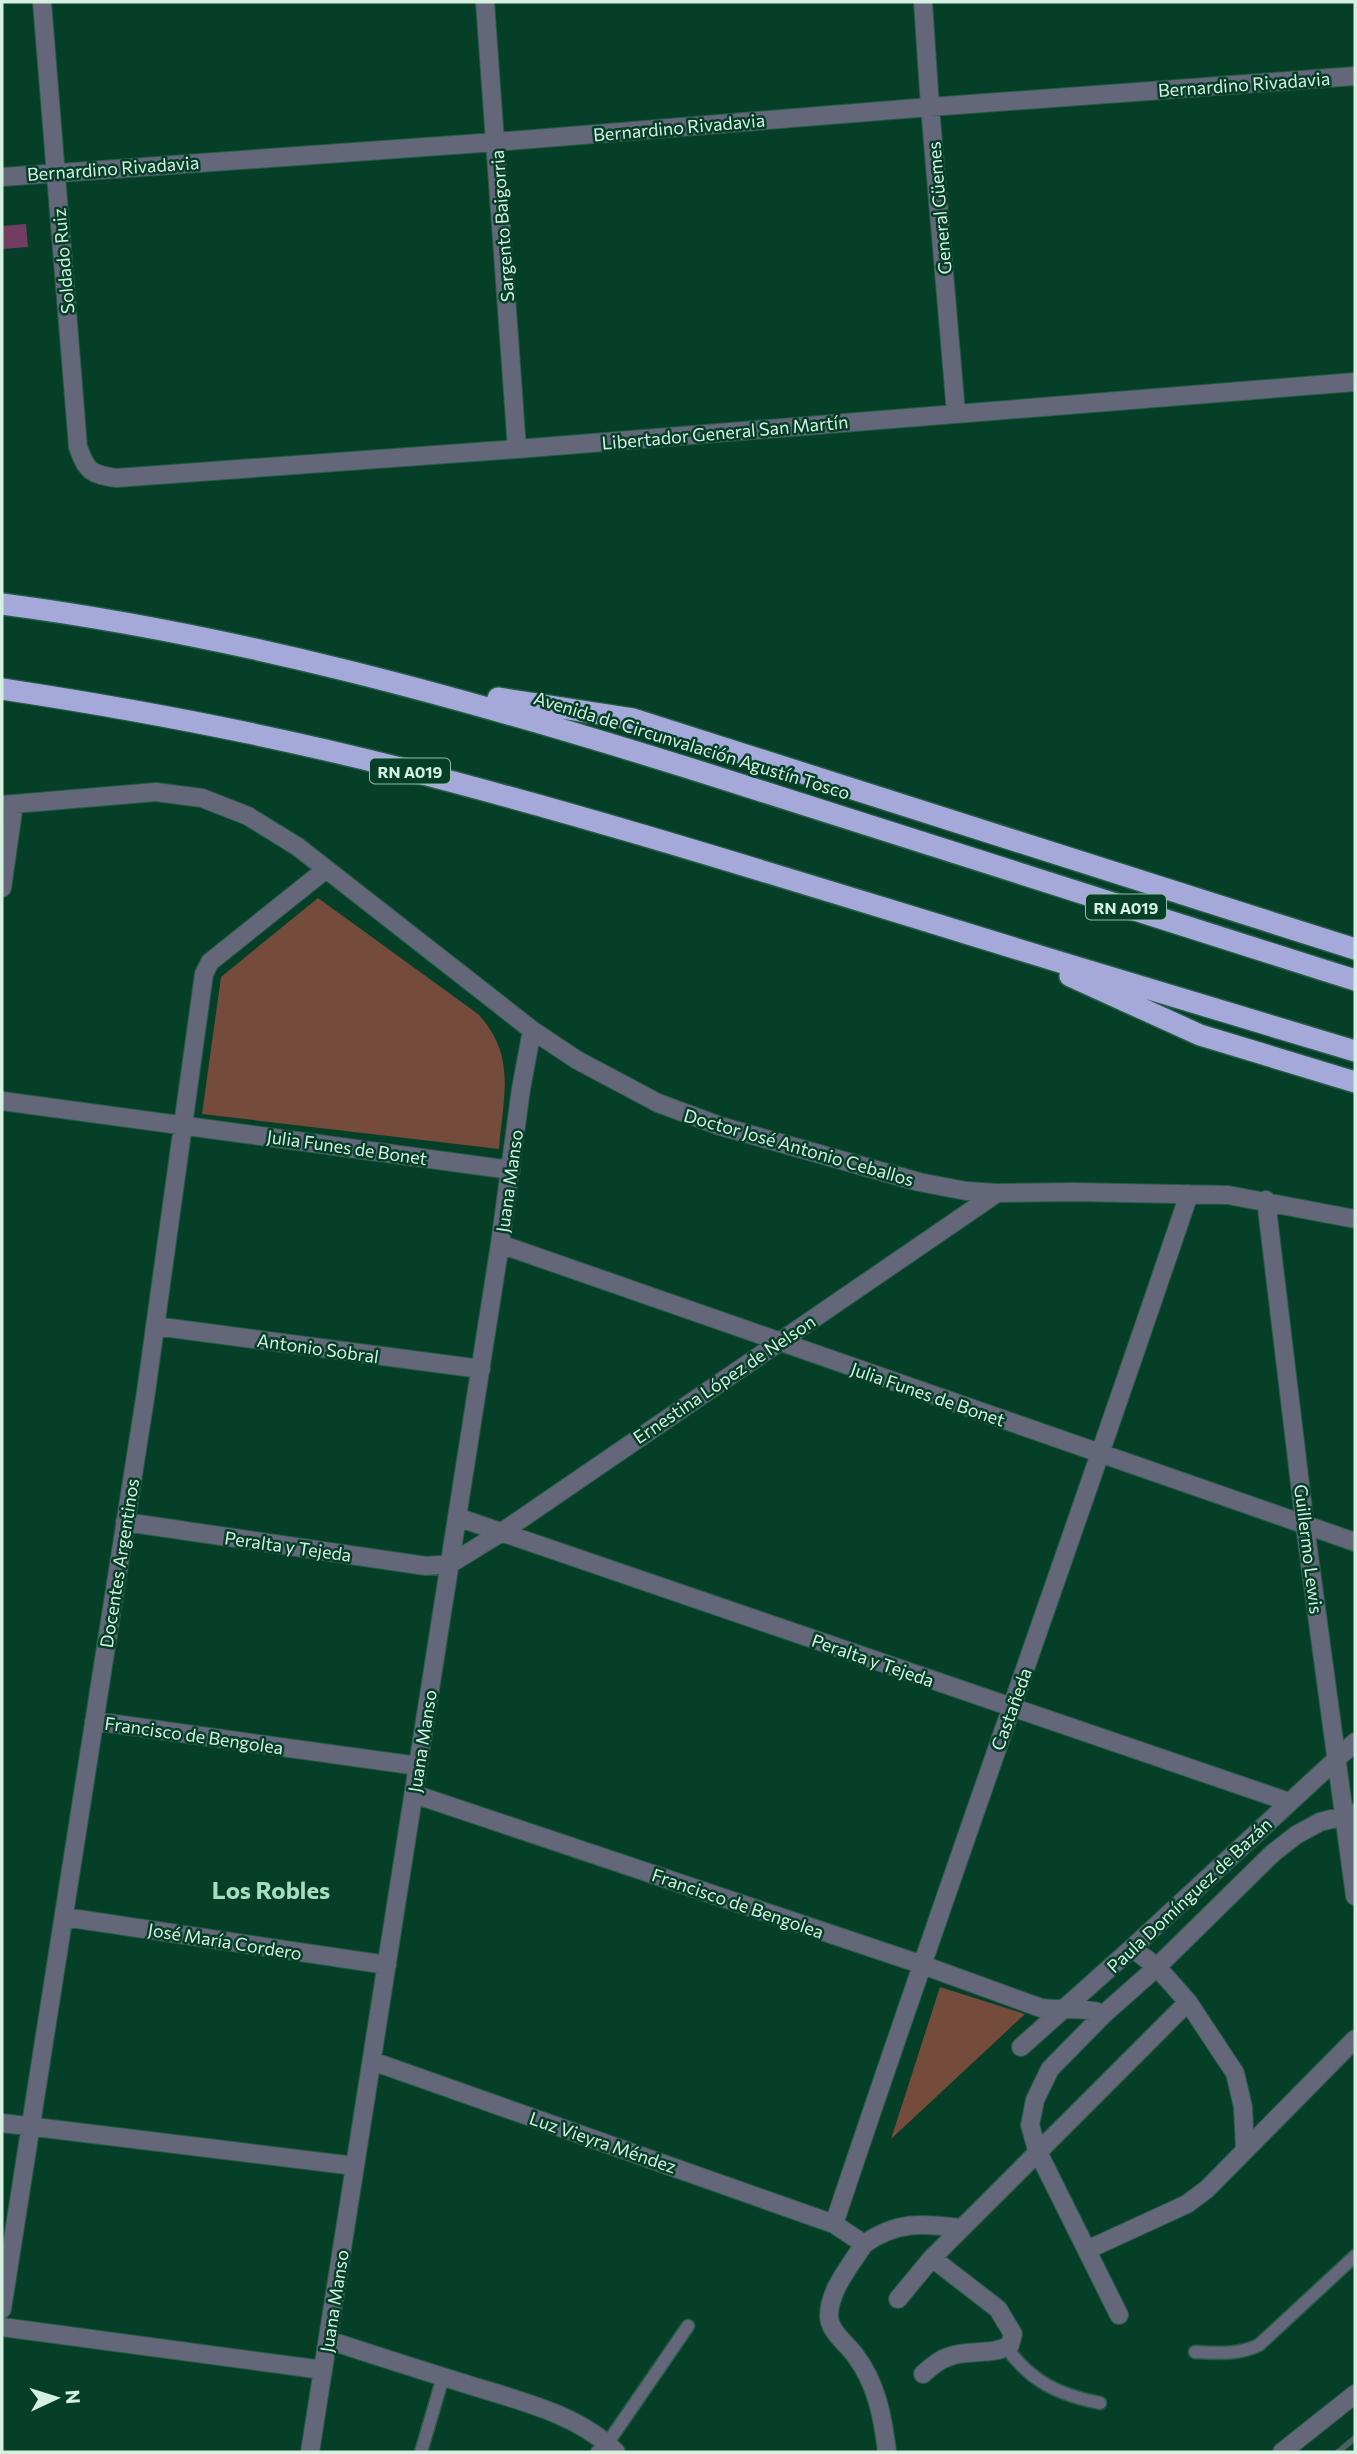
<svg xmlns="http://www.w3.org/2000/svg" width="1357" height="2454" viewBox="0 0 1357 2454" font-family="Commissioner,sans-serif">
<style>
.green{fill:#754b3c}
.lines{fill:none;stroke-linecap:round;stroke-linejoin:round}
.stream{stroke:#486162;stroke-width:6}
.building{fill:#713e61}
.lane-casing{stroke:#265b46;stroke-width:15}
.street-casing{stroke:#265b46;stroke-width:20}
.highway-casing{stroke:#265b46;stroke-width:24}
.lane{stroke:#64667a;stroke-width:12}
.street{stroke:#64667a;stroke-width:18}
.highway{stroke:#a4a9da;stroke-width:21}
.labels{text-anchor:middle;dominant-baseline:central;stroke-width:5;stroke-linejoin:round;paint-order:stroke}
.shield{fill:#053f28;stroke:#97bbaa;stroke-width:2}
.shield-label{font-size:16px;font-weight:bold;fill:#d5f0e1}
.street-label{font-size:18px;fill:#d5f0e1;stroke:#053f28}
.district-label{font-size:24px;font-weight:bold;fill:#a7debf;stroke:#053f28}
</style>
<rect width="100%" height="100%" fill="#053f28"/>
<path class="green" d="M318,898L478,1014C517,1056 503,1096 499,1149L202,1114L221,977Z
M940,1987L1025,2014L891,2139Z"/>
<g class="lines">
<path class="stream" d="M1338,2452L1355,2438"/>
</g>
<path class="building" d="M26,224L28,247L2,249V226Z"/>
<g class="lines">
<g class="lane-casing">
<path id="lane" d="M1006,2347C1031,2382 1059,2395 1100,2403
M1195,2352C1218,2353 1238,2355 1259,2345L1355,2256
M421,2452L443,2377
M597,2452L607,2444L688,2326"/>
</g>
<g class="street-casing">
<path id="street" d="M42,2L78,447C87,472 91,474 116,478L517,449L1355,382
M485,2L517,449
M923,2L930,107L956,413
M2,177L496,142L930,107L1355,76
M2,805L156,792L202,798L248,816L298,847L532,1030L577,1060L658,1103L720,1126L919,1182L966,1191L997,1193L1074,1192L1228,1195L1355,1219
M2,888L14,804
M2,1101L511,1170
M1266,1200L1305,1526L1355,1896
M500,1244L1355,1542
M155,1326L481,1369
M457,1517L1289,1802
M125,1522L426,1566L450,1564L502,1532L997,1193
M94,1721L418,1766
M414,1794L920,1964L1041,2008C1063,2011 1083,2006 1104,2014
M64,1917L387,1965
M1132,1948L1157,1967L1188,2002L1235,2073L1243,2107L1245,2150
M1021,2047L1132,1948L1355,1742
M372,2061L834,2224L864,2244C897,2221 922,2223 960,2228
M2,2123L355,2166
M834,2224C949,1879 1073,1538 1189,1194
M864,2244C851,2265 829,2290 829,2316C829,2331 847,2344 855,2355C877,2384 883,2418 887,2452
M1087,2250L1187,2204L1207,2189L1355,2039
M898,2299L932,2258L1188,2002
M2,2309L146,1392L204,974L210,962L325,870
M1119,2315L1037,2150L1030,2125L1035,2100L1050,2069L1104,2014L1157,1967L1273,1853L1296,1835L1320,1822L1355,1813
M2,2327L323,2370
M328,2340C374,2355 420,2370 466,2384C516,2400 577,2413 616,2452
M923,2374C932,2366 940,2359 951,2356C970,2349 993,2356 1010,2345L1013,2334L998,2309L932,2258
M310,2452L500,1244L521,1089L532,1030
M1282,2452L1355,2394"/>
</g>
<g class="highway-casing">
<path id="highway" d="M2,604C239,635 468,699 695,770C916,839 1135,911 1355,980
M2,689C134,709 266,734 396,767C569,811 740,864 910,916C1058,962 1207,1007 1355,1051
M498,698L633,719L1355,949
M1070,976L1200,1035L1355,1082"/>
</g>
<use href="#lane" class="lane"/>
<use href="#street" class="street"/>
<use href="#highway" class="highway"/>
</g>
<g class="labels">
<g class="shield">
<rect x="370" y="758.5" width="80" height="25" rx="5"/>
<rect x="1086" y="894.5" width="80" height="25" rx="5"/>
</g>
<g class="shield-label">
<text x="410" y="771">RN A019</text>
<text x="1126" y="907">RN A019</text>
</g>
<g class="street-label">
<text transform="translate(1244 84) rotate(-4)">Bernardino Rivadavia</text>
<text transform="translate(679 127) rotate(-5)">Bernardino Rivadavia</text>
<text transform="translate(113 168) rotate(-4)">Bernardino Rivadavia</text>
<text transform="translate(939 208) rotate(-95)">General Güemes</text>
<text transform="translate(502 226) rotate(-94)">Sargento Baigorria</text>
<text transform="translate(63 261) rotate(-95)">Soldado Ruiz</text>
<text transform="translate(725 432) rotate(-5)">Libertador General San Martín</text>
<text transform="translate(692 745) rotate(17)">Avenida de Circunvalación Agustín Tosco</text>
<text transform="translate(347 1147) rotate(8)">Julia Funes de Bonet</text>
<text transform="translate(799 1147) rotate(16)">Doctor José Antonio Ceballos</text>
<text transform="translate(509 1181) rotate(-82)">Juana Manso</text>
<text transform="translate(318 1348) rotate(8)">Antonio Sobral</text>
<text transform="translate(724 1379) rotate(-34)">Ernestina López de Nelson</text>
<text transform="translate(928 1394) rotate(19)">Julia Funes de Bonet</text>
<text transform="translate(288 1546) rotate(8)">Peralta y Tejeda</text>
<text transform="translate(1309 1549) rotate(83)">Guillermo Lewis</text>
<text transform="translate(119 1563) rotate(-81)">Docentes Argentinos</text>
<text transform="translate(873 1660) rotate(19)">Peralta y Tejeda</text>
<text transform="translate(1011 1709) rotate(-70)">Castañeda</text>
<text transform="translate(194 1735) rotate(8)">Francisco de Bengolea</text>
<text transform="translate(422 1741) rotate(-81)">Juana Manso</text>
<text transform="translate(1189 1895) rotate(-43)">Paula Domínguez de Bazán</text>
<text transform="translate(738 1903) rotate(19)">Francisco de Bengolea</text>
<text transform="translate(225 1941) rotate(9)">José María Cordero</text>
<text transform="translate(603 2142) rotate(19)">Luz Vieyra Méndez</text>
<text transform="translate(334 2301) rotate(-81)">Juana Manso</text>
</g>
<g class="district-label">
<text x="271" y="1889">Los Robles</text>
</g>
</g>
<rect width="1357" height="2454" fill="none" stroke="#d5f0e1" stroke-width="7"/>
<g transform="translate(56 2398) rotate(86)" stroke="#053f28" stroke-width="5" paint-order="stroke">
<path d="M0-5L12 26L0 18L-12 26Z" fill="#d5f0e1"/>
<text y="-10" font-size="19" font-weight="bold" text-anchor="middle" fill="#d5f0e1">N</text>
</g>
</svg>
